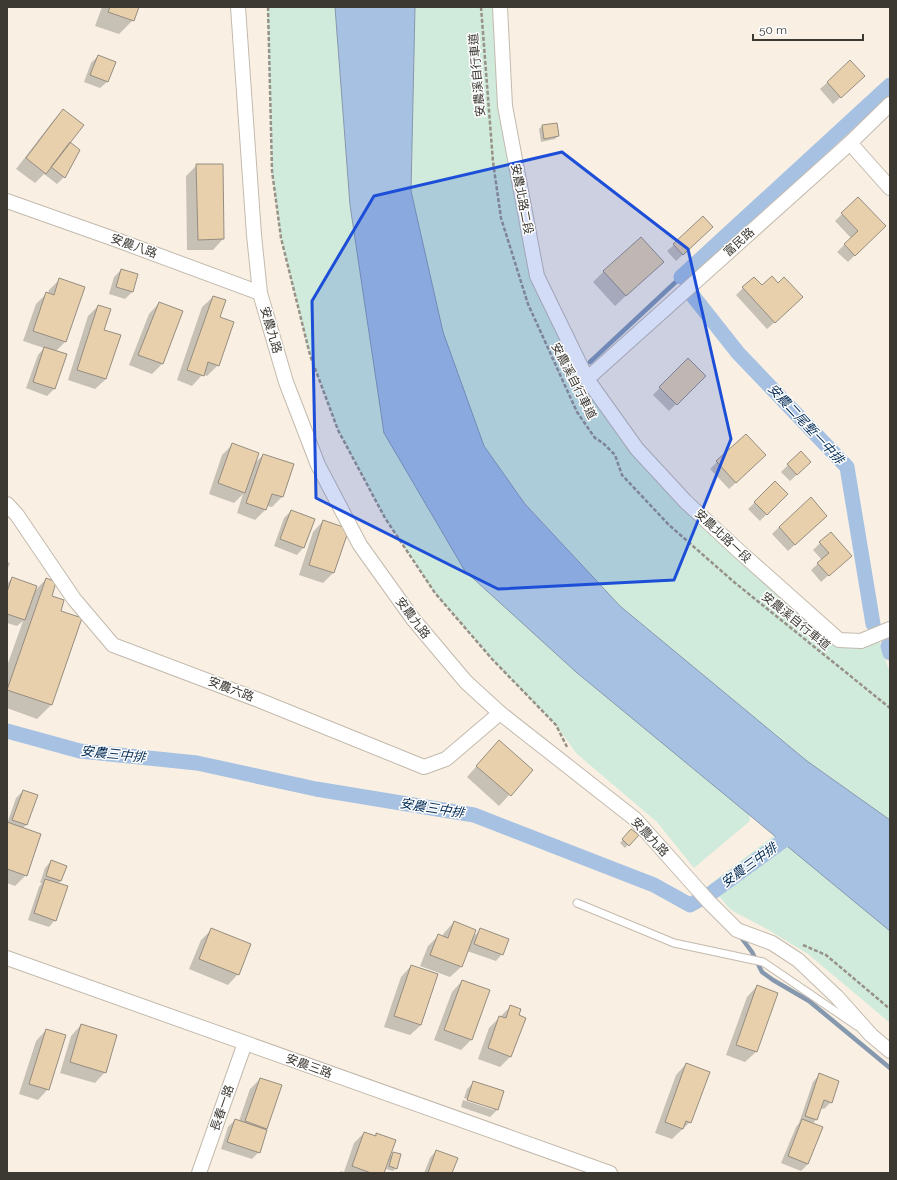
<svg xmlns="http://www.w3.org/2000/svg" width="897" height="1180" viewBox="0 0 897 1180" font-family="Raleway,'Noto Sans TC',sans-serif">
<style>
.green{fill:#d0ebdb}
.water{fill:#a6c1e2;stroke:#8698ae}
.shadow{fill:#0003}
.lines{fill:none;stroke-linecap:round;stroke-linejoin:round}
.stream{stroke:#8698ae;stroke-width:4.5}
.canal{stroke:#a6c1e2;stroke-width:15}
.building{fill:#e9d0ac;stroke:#958d81}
.service-casing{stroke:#c3baae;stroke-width:9}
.minor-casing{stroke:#c3baae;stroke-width:16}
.path{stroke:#979188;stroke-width:2.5;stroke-dasharray:4 2;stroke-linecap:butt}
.service{stroke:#fff;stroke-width:7}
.minor{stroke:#fff;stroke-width:14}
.marked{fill:#1d4ed8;fill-opacity:0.2;stroke:#1d4ed8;stroke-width:3;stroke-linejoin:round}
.labels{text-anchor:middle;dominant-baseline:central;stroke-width:3;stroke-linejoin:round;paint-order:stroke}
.street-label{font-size:12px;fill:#3c3933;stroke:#fefefe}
.water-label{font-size:13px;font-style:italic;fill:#032c55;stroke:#fefefe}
</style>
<rect width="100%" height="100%" fill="#f9f0e3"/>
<path class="green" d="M267,7H335L350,205L384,433L465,571L576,672L749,814L750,821L694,868L657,822L577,754L556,725L492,659L435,593L385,518L338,430L310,355L281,238L272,171Z
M415,7H500L505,106L537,276L587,379L637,449L839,639L877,635L890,673V820L807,761L620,606L525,503L484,446L443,332L411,191Z
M775,835L890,929V1023L808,954L765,928L731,910L709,885Z"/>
<path class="water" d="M335,7H415L411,191L443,332L484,446L525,504L620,606L807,761L890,820V931L576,672L465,571L384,433L350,205Z"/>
<path class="shadow" d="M102,7H137L133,20L119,34L95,26Z
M98,56L107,82L100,88L84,82L91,63Z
M850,62L856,83L833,104L820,89Z
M63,110L69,142L64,177L57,184L44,174L35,183L16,169L53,121Z
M556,124L558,136L555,139L541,142L539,129L542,126Z
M197,165L223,239L213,250H187L186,176Z
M858,198L885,226L848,262L837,252L851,238L835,221Z
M705,234L676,261L667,251L674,245Z
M662,262L615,306L593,282L604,271Z
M121,270L132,292L125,299L109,294L114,277Z
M60,279L65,342L55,352L66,355L54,389L47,396L26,388L38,355L44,348L23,341L36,304L47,293L48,294L49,290Z
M762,287L795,304L767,329L736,295L743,288Z
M213,297L219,318L218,365L207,376L203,374L192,386L177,380L202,307Z
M159,303L182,312L162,364L152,374L129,365L149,314Z
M98,306L103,330L106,379L95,389L68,380L88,316Z
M688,359L704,376L669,411L653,395Z
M232,445L255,463L263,455L293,465L282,497L272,507L267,506L266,509L255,520L237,513L243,494L234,503L209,494L222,455Z
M717,462H758L729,489L710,469Z
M788,465L803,469L790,481L781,472Z
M775,483L786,494L760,521L748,509Z
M291,511L303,548L297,555L274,546L284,518Z
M323,521L333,573L323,583L299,575L313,532Z
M819,523L788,551L772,534L779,527Z
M820,543L843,562L821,582L811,570L822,560L813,550Z
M7,562L10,563L7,570Z
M12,578L34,592L46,579L50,596L59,611L81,619L51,705L37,719L7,708V666L23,621L17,626L7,623V584Z
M489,752L532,770L499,806L467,777Z
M23,791L26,825L22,829L26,875L15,886L7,883V824L16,798Z
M631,830L637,835L625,848L620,843Z
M51,861L61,881L57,884L55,920L49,927L28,920L39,887L42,883H40L45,868Z
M454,922L472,938L481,929L502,954L496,961L467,951L461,967L450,977L420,966L428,946L439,935L442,937L444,933Z
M212,929L238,974L228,985L189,969L201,940Z
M411,966L421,1025L410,1035L384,1027L401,977Z
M462,981L489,991L471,1040L461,1050L434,1040L452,992Z
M757,986L776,993L756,1052L745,1062L726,1055L747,997Z
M511,1006L510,1057L500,1067L478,1059L489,1028Z
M81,1025L105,1072L95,1083L60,1073L71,1036Z
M46,1030L48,1089L38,1100L19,1094L36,1041Z
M686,1064L690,1122L672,1139L655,1133L676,1075Z
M819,1075L831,1102L824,1109L820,1108L816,1120L812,1124L822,1128L808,1164L801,1171L781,1163L796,1127L799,1123L813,1082Z
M260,1079L266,1128L264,1130L259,1152L252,1159L221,1149L228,1127L235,1120L239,1121L250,1089Z
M474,1082L497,1110L490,1117L461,1107L463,1100L494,1110V1108L464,1098L467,1089Z
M364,1133L374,1136L377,1134L388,1158L394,1153L396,1168L393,1171L386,1169L389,1161H387L383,1173H339L341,1171L344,1172L354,1143Z
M436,1151L451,1173H424L430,1158Z"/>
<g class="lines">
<path class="stream" d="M590,362L681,277
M740,936L752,952L762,972L773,980L809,1001L890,1068"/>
<path class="canal" d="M681,277L890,85
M693,296L738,353L847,467L873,624
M888,646L890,653
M7,731L80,751L197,763L316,789L474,815L654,885L690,905L710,894L798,830"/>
</g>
<path class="building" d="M110,7H139L134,21L108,12Z
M98,55L116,62L108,82L90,75Z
M850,60L865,76L841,98L827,82Z
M63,109L84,125L46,174L26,158Z
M557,123L559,136L544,139L542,125Z
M70,142L80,150L65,178L51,167Z
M196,164H223L224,239L198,240Z
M858,197L886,226L855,256L844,244L858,231L841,213Z
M703,216L713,227L683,255L673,244Z
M641,237L664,262L626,296L603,271Z
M121,269L138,274L133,292L116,287Z
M772,276L778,283L784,277L803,297L775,323L742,287L754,277L762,285Z
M59,278L85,287L66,342L33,331L46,292L54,295Z
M213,296L226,300L220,317L234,322L219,366L208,362L204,376L187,370Z
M159,302L183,311L163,364L138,355Z
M98,305L111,309L104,330L121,335L106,379L77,370Z
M44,347L67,354L55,389L33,382Z
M688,358L706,376L677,405L659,387Z
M746,434L766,455L736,483L716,461Z
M232,443L259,453L245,493L218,483Z
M801,451L811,462L797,475L787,464Z
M263,454L294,464L283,497L272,494L266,510L246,503Z
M775,481L788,494L767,515L754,502Z
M811,497L827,516L795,545L779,527Z
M291,510L315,519L304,548L280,539Z
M323,520L349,529L334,573L309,565Z
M831,532L852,556L829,576L817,563L829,553L819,542Z
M12,577L37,586L25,620L7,614V592Z
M46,578L56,582L52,596L64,600L61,611L82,618L52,705L7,690Z
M499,740L533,770L511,796L476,766Z
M23,790L38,795L27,825L12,820Z
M7,822L41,834L27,876L7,869Z
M631,829L639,835L629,846L622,839Z
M51,860L67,866L61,881L46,876Z
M45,879L68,886L56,921L34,913Z
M454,921L476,930L462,967L430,955L438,934L448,938Z
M211,928L251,944L239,975L199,959Z
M480,928L509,939L503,955L474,944Z
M411,965L438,974L421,1025L394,1016Z
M462,980L490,990L472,1040L444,1030Z
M757,985L778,993L757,1052L736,1045Z
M510,1005L521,1009L519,1015L526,1018L511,1057L488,1048L499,1016L506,1018Z
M81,1024L117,1035L106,1073L70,1062Z
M46,1029L66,1035L49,1090L29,1084Z
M686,1063L710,1072L691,1123L686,1121L683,1129L665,1122Z
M819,1073L839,1081L832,1103L824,1100L817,1120L805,1116Z
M260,1078L282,1085L267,1129L245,1121Z
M473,1081L504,1091L498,1110L467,1100Z
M235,1119L267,1130L260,1153L227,1142Z
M802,1119L823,1127L808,1164L788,1156Z
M364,1132L376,1136V1133L396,1140L384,1173H371L352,1166Z
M436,1150L458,1158L452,1173H428Z
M393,1152L401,1154L397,1169L389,1166Z"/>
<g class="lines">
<g class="service-casing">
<path id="service" d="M577,903L674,943L763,962L857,1026"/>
</g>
<g class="minor-casing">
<path id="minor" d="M238,7L254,235L260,293L286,382L318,465L360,545L413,619L466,682L500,713L635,819L709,902L737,930L772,943L798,960L837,997L871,1035L890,1051
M500,7L505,106L537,276L587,379L637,449L686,502L739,551L839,640L861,641L890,629
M850,143L890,188
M7,201L117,240L260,293
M587,379L850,143L890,104
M7,504L17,515L74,599L113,645L261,701L424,767L446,759L500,713
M7,958L610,1173
M199,1173L245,1043"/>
</g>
<path class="path" d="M268,7L272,171L281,238L310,355L338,430L385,518L435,593L492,659L556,725L567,747
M481,7L493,162L501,218L528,304L577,412L595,438L603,443L615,455L622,475L669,525L734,582L890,708
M803,945L826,955L890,1009"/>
<use href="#service" class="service"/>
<use href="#minor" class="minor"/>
</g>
<path class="marked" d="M562,152L688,249L731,439L674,580L498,589L316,498L312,301L374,196Z"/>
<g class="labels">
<g class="street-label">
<text transform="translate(477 75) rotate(-95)">安農溪自行車道</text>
<text transform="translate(522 199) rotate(79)">安農北路二段</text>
<text transform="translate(739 242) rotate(-42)">富民路</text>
<text transform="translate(134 246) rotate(20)">安農八路</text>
<text transform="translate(271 330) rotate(74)">安農九路</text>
<text transform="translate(574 381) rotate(63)">安農溪自行車道</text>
<text transform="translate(723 536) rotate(43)">安農北路一段</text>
<text transform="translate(413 618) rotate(53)">安農九路</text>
<text transform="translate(796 621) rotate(39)">安農溪自行車道</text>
<text transform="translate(231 689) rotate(21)">安農六路</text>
<text transform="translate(650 837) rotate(47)">安農九路</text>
<text transform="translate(309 1066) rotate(20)">安農三路</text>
<text transform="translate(222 1108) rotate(-71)">長春一路</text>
</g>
<g class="water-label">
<text transform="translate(806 424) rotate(47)">安農二尾塹一中排</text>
<text transform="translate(113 754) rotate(6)">安農三中排</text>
<text transform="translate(432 808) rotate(9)">安農三中排</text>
<text transform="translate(749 865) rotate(-36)">安農三中排</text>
</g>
</g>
<rect width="897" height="1180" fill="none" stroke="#3c3933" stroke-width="16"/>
<path d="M753 34v6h110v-6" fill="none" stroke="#3c3933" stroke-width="2"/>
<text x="759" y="34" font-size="12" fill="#3c3933" stroke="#fefefe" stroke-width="3" paint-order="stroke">50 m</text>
</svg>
